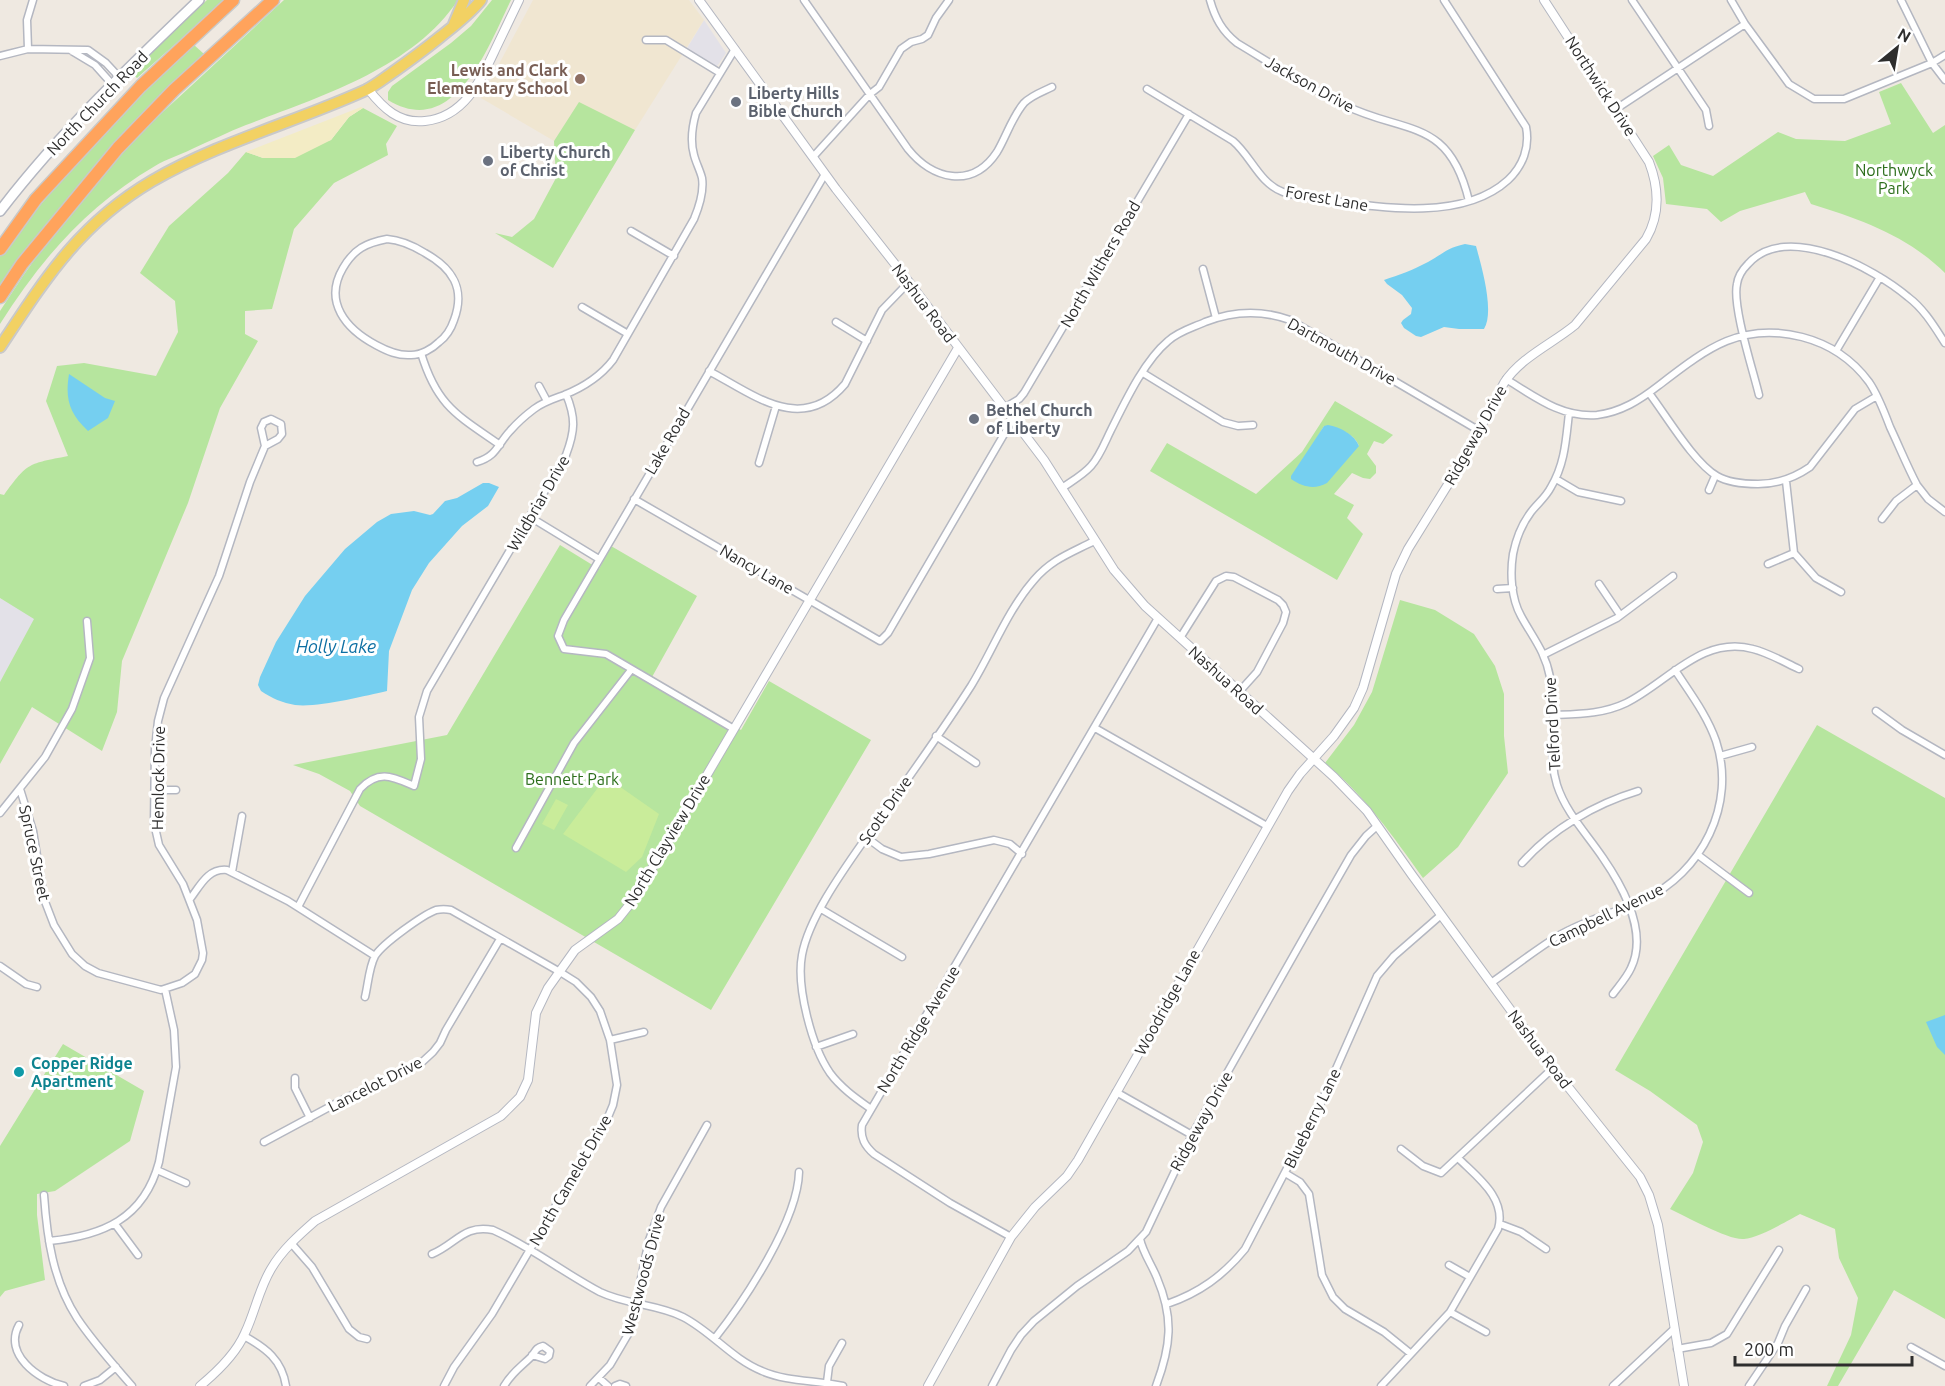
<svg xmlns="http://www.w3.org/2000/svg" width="1945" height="1386" viewBox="0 0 1945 1386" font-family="Ubuntu,sans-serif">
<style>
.industrial{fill:#e3e1e8}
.education{fill:#f0e6d1}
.green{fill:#b6e59e;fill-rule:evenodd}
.sand{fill:#f3ecc5}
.pitch{fill:#c9ec9a}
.water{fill:#75cff0}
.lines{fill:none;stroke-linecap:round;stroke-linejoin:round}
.minor-casing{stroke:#b4b7c1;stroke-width:9}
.tertiary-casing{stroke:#b4b7c1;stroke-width:10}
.secondary-casing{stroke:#b4b7c1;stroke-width:12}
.primary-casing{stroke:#c9c9c9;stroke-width:14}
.motorway-casing{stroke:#c9c9c9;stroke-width:15}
.minor{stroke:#fff;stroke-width:6}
.tertiary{stroke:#fff;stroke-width:8}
.secondary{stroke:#fff;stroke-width:9}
.primary{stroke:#f2d163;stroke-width:10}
.motorway{stroke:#ffa35c;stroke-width:12}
.education-dot{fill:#8d6e63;stroke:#fff;stroke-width:2}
.worship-dot{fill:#6b7280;stroke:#fff;stroke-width:2}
.culture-dot{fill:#0f9aa8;stroke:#fff;stroke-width:2}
.labels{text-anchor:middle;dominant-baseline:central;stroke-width:6;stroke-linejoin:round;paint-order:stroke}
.education-label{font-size:16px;font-weight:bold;fill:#785e54;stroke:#fff;text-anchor:end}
.street-label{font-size:16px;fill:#2e2e2e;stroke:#fff}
.worship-label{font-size:16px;font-weight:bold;fill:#5b616d;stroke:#fff;text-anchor:start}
.park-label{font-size:16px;fill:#2c6e1b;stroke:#fff}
.culture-label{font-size:16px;font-weight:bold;fill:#0d838f;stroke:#fff;text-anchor:start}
.water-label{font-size:18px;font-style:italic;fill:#0d6fa3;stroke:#fff}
</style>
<rect width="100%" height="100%" fill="#efe9e1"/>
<path class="industrial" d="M704,20L726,53L718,65L714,67L686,50Z
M0,598L35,618L0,682Z"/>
<path class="education" d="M533,0H689L704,20L635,130L579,103L554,141L481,98Z"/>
<path class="green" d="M207,0H225L137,78L130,72Z
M284,0H458C413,68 319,97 246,125C228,132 210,141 192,149C180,155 166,159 155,166C87,206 41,259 0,324V311L23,276L47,242L138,135Z
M492,0H511C489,45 455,141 388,100V92L392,86L451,43L471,26Z
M193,44L204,54C130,128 57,203 0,290V254L62,179L145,88Z
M1901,83L1933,133L1945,125V273C1906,235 1862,220 1811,204L1805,192L1740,211L1721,222L1707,209L1666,204L1663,178L1653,156L1669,145L1681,165L1713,176L1778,132L1796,139L1845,141L1891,124L1879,92Z
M579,102L635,130L553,268L495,233L512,237L534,219L556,178L554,141Z
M363,108L397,126L386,144L388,155L334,183L294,229L272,309L245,311V334L258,341L220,408L188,503L122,661L117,712L102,751L32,707L0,764V682L34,619L0,598V494L4,495C28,462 28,464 68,456L46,401L57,366L84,363L156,376L178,332L175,301L140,273L169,226L228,173L246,152L263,158L331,140L349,117Z
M1335,401L1393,435L1383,444L1374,441L1367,454L1376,466V473L1370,479L1363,478L1352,473L1334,494L1354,505L1347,518L1363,534L1337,580L1150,471L1167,443L1256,494L1302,452ZM1324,426C1337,429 1354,432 1359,446L1308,453Z
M560,545L599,569L611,546L697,596L652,677L741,730L769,681L871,740L711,1010L360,806L350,791L319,774L293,765L447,735Z
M1400,600L1435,610L1474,634L1495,666L1504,694V736L1508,773L1458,847L1423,878C1392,835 1366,797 1325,763L1354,725L1372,692Z
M1817,725L1945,798V1319L1894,1290L1838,1386H1827L1851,1335L1858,1298L1839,1258L1835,1229L1800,1214C1787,1221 1759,1238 1744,1239C1730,1241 1685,1216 1670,1209L1693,1173L1703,1142L1697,1125L1650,1091L1615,1070Z
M63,1044L144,1091L130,1141L55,1191L37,1194V1215L45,1280L5,1291L0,1297V1146Z"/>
<path class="sand" d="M361,107L363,108L349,117L331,140L295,158H263L246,152Z"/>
<path class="pitch" d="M606,777L659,814L642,857L626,872L563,834Z
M556,799L568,805L554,830L542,824Z"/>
<path class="water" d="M1465,244L1476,246C1481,265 1495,311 1484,329H1459L1444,327L1421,337L1416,336L1404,328L1401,323L1403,320L1411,314L1412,308L1402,295L1387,284L1384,280C1399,275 1413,270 1428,262C1443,254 1446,248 1465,244Z
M69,374L105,398L115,401L108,418L88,431C69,413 65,399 69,374Z
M1328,425C1340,427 1355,435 1359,446L1327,483C1314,490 1303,487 1291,479V476L1324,426Z
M483,483H489L499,487L488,506L462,526L429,563L412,590L389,651L387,691C364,696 317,708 295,705C283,703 271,698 261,691L258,685L260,677L276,642L305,596L345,549L377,522L391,514L414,511L430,515L433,514L445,501L457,498Z
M1945,1015V1055L1937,1047L1926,1022Z"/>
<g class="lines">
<g class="minor-casing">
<path id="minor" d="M804,0L908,149C932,179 972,190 997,152C1006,137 1012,117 1024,103C1032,95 1042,92 1052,87
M1210,0C1215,18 1222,31 1237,43C1272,64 1307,87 1344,105C1406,135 1449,117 1469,201
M1632,0L1706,110L1709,126
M1731,0L1745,24L1789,84L1814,99H1844L1932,63L1945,55
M1901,0L1932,63L1945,80
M646,40H666L720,73
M28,49L27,20L33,0
M70,50L95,65L112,84
M0,56L28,49L88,50L106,63L119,77
M1147,89L1233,141C1251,156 1259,183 1283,192C1296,197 1313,197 1328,200C1382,208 1463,221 1508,180C1523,166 1530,147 1526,127L1444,0
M1616,109L1745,24
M813,157L870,94L879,87L901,49L911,42L922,39L928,35L936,18L949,0
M631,231L674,256
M387,239C401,240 412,245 425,253C452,268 466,288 454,320C451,329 447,336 439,342C432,349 421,355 411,355C398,356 387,351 376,345C346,329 323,302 343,268C354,249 366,243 387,239Z
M1203,269L1216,318
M582,307L628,334
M836,322L867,341
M1836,351L1880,277
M421,353C437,406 457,415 500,445
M709,371C754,395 802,435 845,384L882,310L909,282
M1143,373L1223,422L1238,426L1253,425
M1506,379C1535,397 1562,418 1597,415C1621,412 1640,400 1658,386C1705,350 1740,321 1802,337C1829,344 1852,359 1869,382C1878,395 1884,411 1890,427C1899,446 1907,466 1917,485L1928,499L1945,512
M539,386L547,401
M1649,393C1666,415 1694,463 1717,476C1729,483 1744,484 1758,484C1778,484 1794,478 1810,467L1855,409L1877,396
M1759,395C1753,370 1732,306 1737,284C1738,276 1742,270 1748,264C1786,221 1874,268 1908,297C1924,309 1934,326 1945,343
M1004,408L1019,399L1024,393L1189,114
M1569,413C1566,439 1565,464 1551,487C1546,497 1538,503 1531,512C1522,524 1516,539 1513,554C1510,573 1511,598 1521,616C1533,638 1545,651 1550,677C1559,713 1546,750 1557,785C1566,813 1587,834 1603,858C1623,887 1648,933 1631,968C1627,977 1619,986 1613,994
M271,419L281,424L282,434L278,439L265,446L261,428L264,422Z
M477,462C497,456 497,445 510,431C517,423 526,415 534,409C543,402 553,399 564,395C584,387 600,377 613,360L694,219C699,207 704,191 702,178C700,170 696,163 694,155C690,141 692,127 696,113L735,49
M759,463L776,406
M1556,479L1578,492L1621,501
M1786,481L1794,553L1816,578L1841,592
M1062,488C1072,481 1083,475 1091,466C1100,456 1105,442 1111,430C1125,402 1144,361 1168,341C1179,331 1192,328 1205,322C1233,311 1262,310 1290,320L1478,430
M1709,490L1715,476
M634,499L880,641L888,633L1013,419
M530,517L599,559
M1882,519L1896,501L1917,485
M1768,564L1794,553
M1599,584L1620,615
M1497,589L1513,588
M1180,638L1216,581L1226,576L1234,577L1278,600L1283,605L1286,612L1283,623L1257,672L1239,692
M1543,655L1617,618L1673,576
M1876,711L1902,730L1945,755
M1554,715C1579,714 1603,714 1626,703C1667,683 1702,635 1753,649C1769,653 1784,662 1799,669
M1095,728L1267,826
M734,729L606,654L564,649L558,636L564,620L825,174
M936,736L976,763
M1720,756L1752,747
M20,789L33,831L44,899L54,925L72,954L85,966L98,973L161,990L182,983L195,974L202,960L203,953L197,920L183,884L159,845L154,823L155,749L158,721L164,698L219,576L250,482L265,446
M155,790H176
M0,813L45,757L72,709L90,658L87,621
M866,837L882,849L901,857L929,854L994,840L1010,844L1022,854
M516,848L574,743L631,670
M1698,855L1749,893
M1522,863C1552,829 1595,804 1638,791
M232,872L242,816
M190,899C200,886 208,868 227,870L288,901L375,956
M298,907L360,789C379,769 393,777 414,786L421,759L419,717L427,691L566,455C575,431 576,418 566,394
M821,909L902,957
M0,966L26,984L37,987
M1491,983C1514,967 1535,950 1558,936C1585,920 1615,913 1643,900C1702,873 1737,804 1716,741C1707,715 1690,693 1675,670
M365,997C368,985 369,967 375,956C383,943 423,915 436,910C441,909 446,909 451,910L560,972L576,982L591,997L600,1011L610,1040L617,1085L613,1105L608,1117L492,1314L454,1367L444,1386
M610,1040L644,1032
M816,1047L853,1034
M295,1078V1088L310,1118
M1116,1092L1192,1135
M871,1109C857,1099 841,1088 830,1073C812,1047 796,987 802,955C809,916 847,865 870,832C904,784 939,736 971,686C992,652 1007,611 1034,580C1052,559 1071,553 1094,541
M264,1142L348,1097L420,1064L433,1052L440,1043L446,1030L500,939
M1401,1149L1423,1166L1441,1173L1553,1068
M157,1170L186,1183
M1285,1173L1300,1182L1309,1194L1322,1275L1333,1297L1345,1309L1384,1332L1410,1353
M44,1195C47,1238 53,1281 77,1318C93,1342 113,1364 132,1386
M115,1224L138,1255
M1500,1224L1521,1232L1546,1249
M1011,1237L950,1203L874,1154C865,1146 860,1138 862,1125L1158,618
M1140,1239C1143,1253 1152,1265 1157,1278C1174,1318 1171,1346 1156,1386
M49,1241C102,1236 144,1219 159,1162L176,1067L174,1030L165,989
M291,1243L312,1267L349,1329L359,1337L367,1339
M432,1254C456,1244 464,1224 493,1230C531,1247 564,1273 600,1292C627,1305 657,1304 683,1317C712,1332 732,1359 762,1371C787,1382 816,1380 843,1386
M1449,1265L1470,1277
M1167,1304C1199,1293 1223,1276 1245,1249L1320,1105L1377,976L1394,956L1441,915
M1450,1312L1486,1332
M19,1325C3,1354 38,1380 64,1386
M244,1336C266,1348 282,1360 286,1386
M715,1338C745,1300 798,1220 799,1172
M1911,1347L1945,1366
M1677,1349L1711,1343L1727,1334L1779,1250
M599,1378L608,1386
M827,1382L829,1366L842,1343
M84,1386L100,1380L116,1367
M504,1386C513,1371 521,1367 532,1356C536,1350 536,1348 543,1346L550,1351L549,1356L545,1359L532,1355
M590,1386L610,1365L630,1331L649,1240L661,1207L707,1125
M615,1386L620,1384L626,1386
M992,1386L1011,1350L1021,1335L1034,1321L1077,1286L1128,1251L1146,1232L1192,1135L1308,930L1351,855L1366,836L1377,826
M1381,1386L1450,1312L1498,1229C1507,1198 1477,1177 1458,1158
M1613,1386L1674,1329
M1749,1386L1778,1343L1785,1326L1806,1289"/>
</g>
<g class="tertiary-casing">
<path id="tertiary" d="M699,0L836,189L909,282L1044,460L1114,570L1145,606L1334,777L1367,811L1412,875L1553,1068L1640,1177L1649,1195L1658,1225L1684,1386
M368,89C383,108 399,124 425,121C464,117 480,82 495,50C503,33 511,17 519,0
M200,1386C217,1372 236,1354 245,1333C255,1312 259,1289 271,1269C282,1250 299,1235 315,1221L501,1116L520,1097L528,1080L536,1013L548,988L575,950L618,919L634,899L958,348
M928,1386L1011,1237L1035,1207L1067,1176L1078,1160L1288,791L1300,774L1334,736L1354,708L1363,688L1396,574L1408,549L1447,486L1457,472L1504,383C1521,357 1552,344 1575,325L1646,239C1660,215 1659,188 1649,162L1544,0"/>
</g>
<g class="secondary-casing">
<path id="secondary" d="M0,211C59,134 129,67 199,0"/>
</g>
<g class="primary-casing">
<path id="primary" d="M454,24L464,0
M0,347C45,279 79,224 152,181C219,142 296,122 366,90C374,86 382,80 389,75C406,63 424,50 440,37C454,26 470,14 481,0"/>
</g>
<g class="motorway-casing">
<path id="motorway" d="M0,249L36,199L141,86L233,0
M0,297L22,264L118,148L174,90L273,0"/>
</g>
<use href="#minor" class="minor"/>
<use href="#tertiary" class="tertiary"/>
<use href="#secondary" class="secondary"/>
<use href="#primary" class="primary"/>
<use href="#motorway" class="motorway"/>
</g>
<circle class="education-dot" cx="580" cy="79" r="6"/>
<g class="worship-dot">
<circle cx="736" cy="102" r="6"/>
<circle cx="488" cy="161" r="6"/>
<circle cx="974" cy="419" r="6"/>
</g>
<circle class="culture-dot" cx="19" cy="1072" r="6"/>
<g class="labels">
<g class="education-label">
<text x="568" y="70">Lewis and Clark<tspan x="568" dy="18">Elementary School</tspan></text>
</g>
<g class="street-label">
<text transform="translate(1310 84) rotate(29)">Jackson Drive</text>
<text transform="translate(1601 86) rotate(57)">Northwick Drive</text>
<text transform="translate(97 103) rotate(-46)">North Church Road</text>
<text transform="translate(1327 198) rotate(10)">Forest Lane</text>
<text transform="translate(1100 264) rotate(-60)">North Withers Road</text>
<text transform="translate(924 303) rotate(53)">Nashua Road</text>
<text transform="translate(1342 351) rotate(29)">Dartmouth Drive</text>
<text transform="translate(1475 435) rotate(-61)">Ridgeway Drive</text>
<text transform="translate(667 441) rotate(-60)">Lake Road</text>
<text transform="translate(538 503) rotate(-60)">Wildbriar Drive</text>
<text transform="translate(757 569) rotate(30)">Nancy Lane</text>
<text transform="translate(1226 680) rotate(42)">Nashua Road</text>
<text transform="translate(1552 724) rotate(-93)">Telford Drive</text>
<text transform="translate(158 778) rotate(-89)">Hemlock Drive</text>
<text transform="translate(885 810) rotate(-55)">Scott Drive</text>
<text transform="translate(667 840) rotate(-59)">North Clayview Drive</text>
<text transform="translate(35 853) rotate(78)">Spruce Street</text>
<text transform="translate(1606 915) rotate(-26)">Campbell Avenue</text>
<text transform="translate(1167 1002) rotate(-61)">Woodridge Lane</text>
<text transform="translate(918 1029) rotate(-59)">North Ridge Avenue</text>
<text transform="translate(1540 1049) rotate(53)">Nashua Road</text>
<text transform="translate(375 1084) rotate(-27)">Lancelot Drive</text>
<text transform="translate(1312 1118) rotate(-64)">Blueberry Lane</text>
<text transform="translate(1201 1121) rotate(-61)">Ridgeway Drive</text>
<text transform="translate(570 1180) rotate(-60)">North Camelot Drive</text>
<text transform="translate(643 1274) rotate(-75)">Westwoods Drive</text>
</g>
<g class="worship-label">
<text x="748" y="93">Liberty Hills<tspan x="748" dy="18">Bible Church</tspan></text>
<text x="500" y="152">Liberty Church<tspan x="500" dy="18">of Christ</tspan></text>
<text x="986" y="410">Bethel Church<tspan x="986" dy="18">of Liberty</tspan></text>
</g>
<g class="park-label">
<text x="1894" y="170">Northwyck<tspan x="1894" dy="18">Park</tspan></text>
<text x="572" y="779">Bennett Park</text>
</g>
<g class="culture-label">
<text x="31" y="1063">Copper Ridge<tspan x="31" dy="18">Apartment</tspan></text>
</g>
<g class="water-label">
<text x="336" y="646">Holly Lake</text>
</g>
</g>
<g transform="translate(1897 48) rotate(30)" stroke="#ffffff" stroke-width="4.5" paint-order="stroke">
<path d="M0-4.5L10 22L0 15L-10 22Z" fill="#2e2e2e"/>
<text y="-9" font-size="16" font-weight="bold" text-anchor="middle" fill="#2e2e2e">N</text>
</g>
<path d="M1735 1356v9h177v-9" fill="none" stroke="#2e2e2e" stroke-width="3"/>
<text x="1744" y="1356" font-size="18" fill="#2e2e2e" stroke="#ffffff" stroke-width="4.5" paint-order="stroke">200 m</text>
</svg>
